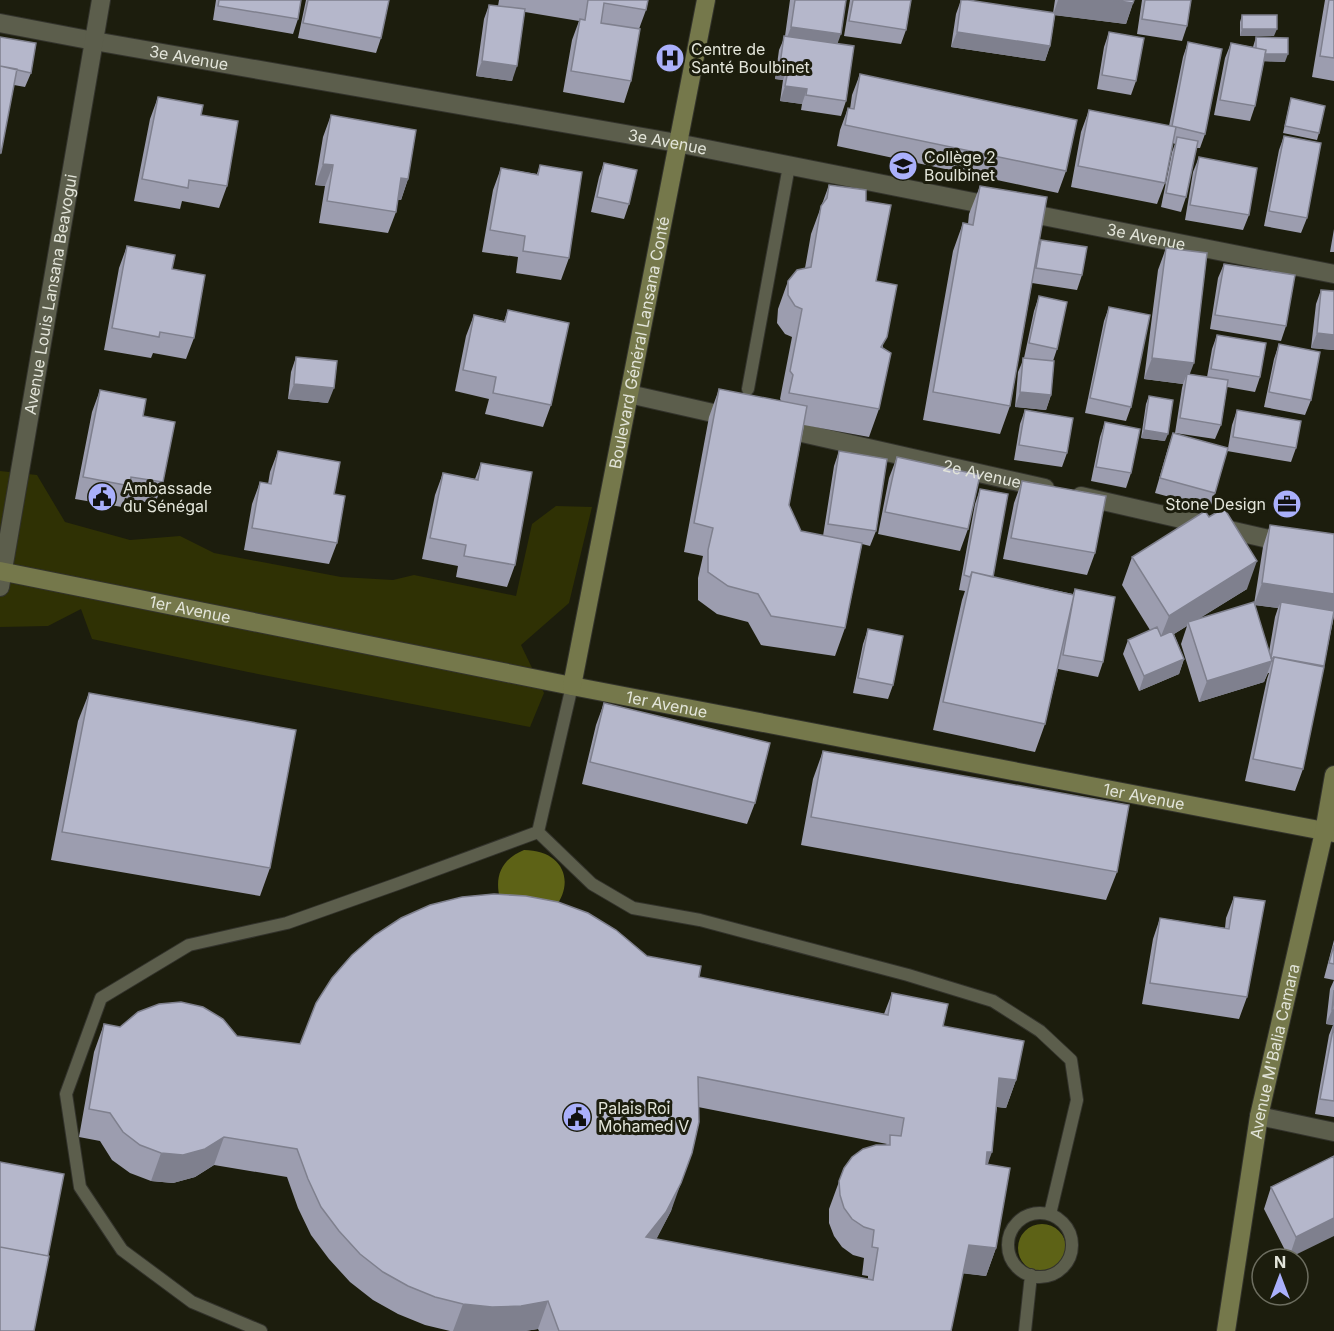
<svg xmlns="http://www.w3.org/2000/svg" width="1334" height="1331" viewBox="0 0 1334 1331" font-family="Inter,sans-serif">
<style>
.green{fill:#2f3104}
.water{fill:#5d6216}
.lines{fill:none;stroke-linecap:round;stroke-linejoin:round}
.lane-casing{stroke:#33332c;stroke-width:14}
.street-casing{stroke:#33332c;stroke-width:20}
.secondary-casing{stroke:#33332c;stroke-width:20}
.lane{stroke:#5c5e4c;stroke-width:12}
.street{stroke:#5c5e4c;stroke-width:18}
.secondary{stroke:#75784b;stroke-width:18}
.wall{fill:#9c9daf;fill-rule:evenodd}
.shaded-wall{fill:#7f808e}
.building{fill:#b5b7cb;stroke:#7f808e;stroke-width:1.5;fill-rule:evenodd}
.labels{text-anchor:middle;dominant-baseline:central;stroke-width:6;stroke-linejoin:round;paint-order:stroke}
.poi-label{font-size:16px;fill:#e3e5da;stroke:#1c1d0d;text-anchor:start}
.street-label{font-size:16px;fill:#e3e5da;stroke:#1c1d0d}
</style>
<rect width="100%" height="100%" fill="#1c1d0d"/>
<path class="green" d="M0,471L37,475L65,522L130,540L180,536L214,553L341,577L393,580L414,575L516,596L532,524L556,506L592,507L569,603L521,645L544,693L530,727L248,672L92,639L81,609L48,626L0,627Z"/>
<path class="water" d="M524,850C561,850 577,880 554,909L500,899C494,875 502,859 524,850Z
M1018 1248a24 24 0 1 1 48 0a24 24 0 1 1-48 0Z"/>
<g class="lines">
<g class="lane-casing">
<path id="lane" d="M748,389L789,166
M538,832L592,884L633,908L700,920L908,975L993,1001L1040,1031L1071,1060L1077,1100L1050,1214
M538,832L572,686
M1008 1245a32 32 0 1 1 64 0a32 32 0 1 1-64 0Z
M261,1331L192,1302L122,1250L80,1187L66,1094L101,998L189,945L287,923L397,884L538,832
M1025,1331L1031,1275"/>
</g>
<g class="street-casing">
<g id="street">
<path id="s1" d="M0,23L94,41L677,143L1334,274"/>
<path d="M629,394L735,418"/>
<path id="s2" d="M780,428L1045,488"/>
<path d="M1081,496L1334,554"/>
<path id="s3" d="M0,587L101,0"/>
<path d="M1259,1116L1334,1132"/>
</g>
</g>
<g class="secondary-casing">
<g id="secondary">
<path id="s4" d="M0,571L572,686L1334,833"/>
<path id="s5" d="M572,686L706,0"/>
<path id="s6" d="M1226,1331L1259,1116L1324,832L1334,775"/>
</g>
</g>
<use href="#lane" class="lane"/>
<use href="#street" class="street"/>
<use href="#secondary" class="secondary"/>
</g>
<path class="wall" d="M216,0H301L298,19L293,34L213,20Z
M306,0H389L381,38L376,53L298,38Z
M499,0H648L646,10L639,29L631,81L624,103L563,92L572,40L579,21L525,12L512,81L476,76L484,19L489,5L498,6Z
M790,0H846L837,44L846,101L841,116L801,110L802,104L780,101L783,80L775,79L779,50L785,36Z
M850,0H911L906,30L901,44L844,36Z
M961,0L1053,13L1055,0H1134L1126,24L1055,15L1050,46L1045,61L951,47L956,14Z
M1142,0H1191L1187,26L1182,41L1137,34Z
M1325,0H1334V81L1312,77Z
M1242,15L1274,36H1240V22Z
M1109,32L1136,81L1131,95L1097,89L1104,47Z
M0,37L31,73L25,87L14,85L0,155Z
M1256,37L1285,62L1264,61L1255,106L1250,121L1214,115L1225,58L1231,43L1253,47Z
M1188,42L1205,134L1200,148H1196L1186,197L1181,212L1161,207L1172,152L1175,144L1173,143L1165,183L1157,204L1071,187L1081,132L1089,110L1169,126L1183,57Z
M860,74L1066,171L1058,193L837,146L840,130L848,108L850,109L852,95Z
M158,97L227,186L219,208L182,201L180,209L134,201L150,119Z
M1291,98L1319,133L1317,140L1283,133L1289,106Z
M331,115L408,179L401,200H397L396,212L388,233L319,223L325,186L315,185L323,137Z
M1284,136L1307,218L1301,233L1264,226L1279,150Z
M1199,157L1249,215L1243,230L1185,220L1193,172Z
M604,163L629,204L624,219L591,212L599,177Z
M540,165L569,258L561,280L516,273L518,257L482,252L493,190L501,168L537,174Z
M829,185L866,201L876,281L883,348L879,409L869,437L804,425L789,505L801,531L823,536L834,466L839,451L876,531L870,546L862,544L845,628L835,656L761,645L748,622L717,614L698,600V578L703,556L684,552L709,417L719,389L782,402L780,399L792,337L785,334L777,323L778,309L788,281L805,268L811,234Z
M980,186L1039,246L1041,240L1082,275L1077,290L1032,283L1010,406L1000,434L923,420L953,251L963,223L968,224L969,214Z
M1334,229V252H1330Z
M127,246L172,269L194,338L186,359L153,353L151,358L104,350L119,268Z
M1166,248L1190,374L1207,377L1212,349L1217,335L1260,377L1255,392L1227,387L1221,425L1215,439L1175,433L1182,388L1183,384L1144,379L1158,270Z
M1224,264L1286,326L1281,341L1210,329L1218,278Z
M1321,290L1334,291V350L1311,348L1316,304Z
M1039,296L1057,349L1053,361L1051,395L1046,410L1015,407L1018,372L1024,358L1034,311Z
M1109,307L1131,407L1126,421L1085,413L1104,321Z
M508,310L551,405L543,427L485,414L489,399L455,391L466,336L474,315L504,321Z
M1279,344L1311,400L1305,415L1264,407L1274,359Z
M296,357L328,403L288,399L291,372Z
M100,390L143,416L163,482L155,504L125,498L122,507L75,499L92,412Z
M1149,396L1165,441L1141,438L1146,404Z
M1025,410L1067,453L1062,467L1014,460L1020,424Z
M1237,410L1296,448L1291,462L1227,451L1215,493L1210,508L1155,493L1168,448L1173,433L1228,448L1232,425Z
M1105,422L1131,473L1126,488L1091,481L1100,437Z
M278,451L334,494L337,543L329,564L244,550L252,504L260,482L268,484L270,472Z
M897,457L968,529L960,551L878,534L889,478Z
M481,463L515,565L507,587L456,577L458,566L422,559L435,495L443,473L475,479Z
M1022,481L1095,553L1087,575L1003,559L1014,503Z
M980,489L993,577L1073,594L1075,589L1103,662L1098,677L1058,669L1045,724L1035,752L933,730L962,600L965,591L959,590L975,504Z
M1270,525L1334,534V616L1303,769L1295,791L1245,781L1267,679L1269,673H1268L1264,682L1199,702L1181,644L1187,626L1174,634L1184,659L1179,674L1139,691L1123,654L1128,640L1150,630L1122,585L1132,557L1247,589L1198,619L1254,604L1263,547ZM1255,605L1278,608L1275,617L1269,652Z
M868,629L893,685L888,699L853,693L863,644Z
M89,693L270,868L260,896L51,860L78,721Z
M604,703L755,803L747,824L582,784L596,725Z
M823,751L1117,872L1106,900L801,845L813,779Z
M1234,897L1247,997L1239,1019L1142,1004L1153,939L1160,918L1225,928L1226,918Z
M1334,940V1117L1315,1114L1329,1035L1333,1025L1326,1024L1330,989L1334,980L1324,978Z
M647,956L699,977L884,1014L892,993L943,1026L1016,1080L1006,1108L997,1107L988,1164L996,1248L986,1276L963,1273L951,1331H539L538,1329L525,1331H450L425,1325L398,1314L373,1300L350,1282L329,1259L311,1235L298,1208L287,1177L214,1165L195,1177L173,1183L151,1181L130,1173L112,1160L100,1141L79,1137L94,1052L104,1024L120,1027L237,1036L300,1044ZM698,1107L887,1144L844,1168L829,1209V1223L834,1236L842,1247L853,1255L864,1258L862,1275L868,1276V1279L656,1239L671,1211Z
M1334,1156L1289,1258L1264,1209L1271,1187Z"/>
<path class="shaded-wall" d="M1058,0H1112L1133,3L1126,24L1053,15Z
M791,27L841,34L833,56L783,48Z
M1242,29H1277L1274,36H1240Z
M957,32L1050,46L1045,61L951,47Z
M1255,53L1288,54L1285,62L1253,61Z
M482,61L517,66L512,81L476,76Z
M780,64L789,65L783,80L775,79Z
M785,86L807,89L802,104L780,101Z
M323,164L333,165L325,186L315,185Z
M401,178L408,179L401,200H393Z
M1317,333L1334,335V350L1311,348Z
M1152,358L1194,363L1186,384L1187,374L1183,384L1144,379Z
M294,384L334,388L328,403L288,399Z
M1020,392L1051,395L1046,410L1015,407Z
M1144,430L1168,434L1165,441L1141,438Z
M1257,561L1247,589L1189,625L1188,622L1187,626L1158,644L1169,616Z
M1262,583L1334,594V616L1280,609L1281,602L1278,608L1254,605Z
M1184,659L1179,674L1139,691L1144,676Z
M1272,661L1264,682L1199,702L1207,681Z
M1332,1010H1334V1022L1333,1025L1326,1024Z
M999,1078L1016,1080L1006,1108L989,1106Z
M224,1137L214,1165L195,1177L173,1183L151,1181L161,1153Z
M987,1152H992L982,1180Z
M681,1183L671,1211L656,1240L646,1237Z
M1334,1218V1236L1289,1258L1296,1237Z
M969,1245L996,1248L986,1276L959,1273Z
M548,1301L538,1329L525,1331H453L463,1304Z"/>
<path class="building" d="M219,0H301L298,19L218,6Z
M308,0H389L381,38L303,23Z
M588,0H648L646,10L604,3L601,23L640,29L631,81L571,71L580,19L585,20Z
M795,0H846L841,34L791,27Z
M853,0H911L906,30L849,21Z
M961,0H968L1055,13L1050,46L957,32Z
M1112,0H1134L1133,3Z
M1145,0H1191L1187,26L1142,19Z
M1329,0H1334V58L1320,56Z
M489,5L525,9L517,66L482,61Z
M1242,15H1277V29H1242Z
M1109,32L1144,38L1136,81L1102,75Z
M784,36L854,46L846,101L806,95L807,89L785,86L789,65L780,64Z
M0,37L36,43L31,73L0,66Z
M1256,37L1288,38V54H1265L1266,50L1256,48Z
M1188,42L1222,49L1205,134L1172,126Z
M1231,43L1266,50L1255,106L1220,100Z
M0,66L17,69L1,153H0Z
M860,74L1077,120L1066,171L845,125L848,108L854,109Z
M158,97L203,105L201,115L238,121L227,186L189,180L188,188L142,179Z
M1291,98L1325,106L1319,133L1285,126Z
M1089,110L1176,127L1165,183L1078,166Z
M331,115L416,130L408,179L401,178L396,212L327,201L333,165L323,164Z
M1284,136L1321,143L1307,218L1269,211Z
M1177,137L1198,141L1186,197L1166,193Z
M1199,157L1257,168L1249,215L1190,205Z
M604,163L637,170L629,204L597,197Z
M540,165L582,172L569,258L523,251L525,236L490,230L501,168L538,175Z
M829,185L866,190V201L891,205L876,281L897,285L887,337L881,347L891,353L879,409L789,393L793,375L790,371L802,309L795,306L788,295V281L797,270L811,267L821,206L827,198Z
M980,186L1047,197L1010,406L933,392L963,223L973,225Z
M1041,240L1087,247L1082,275L1036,268Z
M127,246L175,255L172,269L205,275L194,338L160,332L159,337L112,328Z
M1166,248L1207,253L1194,363L1152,358Z
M1224,264L1295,275L1286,326L1215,315Z
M1321,290L1334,291V335L1317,333Z
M1039,296L1067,302L1057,349L1029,343Z
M1109,307L1150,315L1131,407L1090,398Z
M508,310L569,323L551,405L493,393L496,377L463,370L474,315L505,322Z
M1217,335L1266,343L1260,377L1211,369Z
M1279,344L1320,352L1311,400L1269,392Z
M296,357L337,361L334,388L294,384Z
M1023,358L1054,361L1051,395L1020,392Z
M1187,374L1228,380L1221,425L1180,418Z
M719,389L807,406L789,505L801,531L862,543L845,628L771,616L758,594L728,586L708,572V550L713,528L694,523Z
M100,390L146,399L143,416L175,422L163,482L131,477L130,486L83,477Z
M1149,396L1173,400L1168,434L1144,430Z
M1025,410L1073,418L1067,453L1019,445Z
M1237,410L1301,421L1296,448L1233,437Z
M1105,422L1140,429L1131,473L1096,467Z
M1173,433L1228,448L1215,493L1160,478Z
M278,451L340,462L334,494L345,496L337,543L252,528L260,482L271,484Z
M839,451L887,459L876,531L828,524Z
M897,457L980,475L968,529L885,512Z
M481,463L532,472L515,565L464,556L466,545L430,538L443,473L478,480Z
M1022,481L1106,496L1095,553L1011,538Z
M980,489L1008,494L993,577L972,572L970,577L964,575Z
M1224,508L1257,561L1169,616L1132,557L1205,511L1209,517Z
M1270,525L1334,534V594L1262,583Z
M972,572L1074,595L1045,724L943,702Z
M1075,589L1115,597L1103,662L1063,655Z
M1254,602L1272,661L1207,681L1188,622Z
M1281,602L1334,611L1324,666L1274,657V658H1271Z
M1157,627L1161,636L1172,631L1184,659L1144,676L1128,640Z
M868,629L903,636L893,685L858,678Z
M1274,657L1324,667L1303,769L1253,759Z
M89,693L296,730L270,868L62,832Z
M604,703L770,743L755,803L590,762Z
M823,751L1129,805L1117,872L811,817Z
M494,894L526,896L558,902L588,913L616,930L647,956L701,966L699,977L888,1015L892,993L948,1004L943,1026L1024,1041L1016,1080L999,1078L992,1152H987L986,1164L1010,1168L996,1248L969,1245L951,1331H559L548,1301L521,1306L492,1307L463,1304L435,1297L408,1286L383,1272L360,1254L339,1231L321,1207L308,1179L297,1149L224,1137L205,1149L183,1155L161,1153L140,1145L123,1132L110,1113L89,1109L104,1024L120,1027L138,1012L159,1004L181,1002L203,1007L223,1019L237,1036L300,1044L316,1003L332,978L352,955L375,935L401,918L430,905L462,897ZM698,1077L904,1118L901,1136L890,1135V1145H876L863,1149L852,1157L844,1168L839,1181L840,1195L844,1208L852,1219L864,1227L874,1230L872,1247L878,1248L873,1280L646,1237L666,1212L681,1183L692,1153L699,1122Z
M1234,897L1265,901L1247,997L1150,983L1160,918L1229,929Z
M1334,945V964L1329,963Z
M1334,990V1010H1332Z
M1334,1024V1101L1320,1099Z
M1334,1156V1218L1296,1237L1271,1187Z
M0,1162L64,1174L48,1256L0,1247Z
M0,1247L49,1256L34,1331H0Z"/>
<defs>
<g id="hospital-disc" transform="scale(1.5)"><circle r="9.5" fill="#aab0fb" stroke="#1c1d0d"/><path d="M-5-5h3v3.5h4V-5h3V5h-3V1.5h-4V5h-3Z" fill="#111"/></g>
<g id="school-disc" transform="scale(1.5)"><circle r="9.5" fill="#aab0fb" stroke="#1c1d0d"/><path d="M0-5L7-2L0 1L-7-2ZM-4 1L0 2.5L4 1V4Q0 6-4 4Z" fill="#111"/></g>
<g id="civic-disc" transform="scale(1.5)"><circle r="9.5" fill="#aab0fb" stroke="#1c1d0d"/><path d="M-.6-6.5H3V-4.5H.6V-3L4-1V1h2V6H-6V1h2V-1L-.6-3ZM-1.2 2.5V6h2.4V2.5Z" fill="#111"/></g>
<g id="office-disc" transform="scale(1.5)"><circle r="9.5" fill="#aab0fb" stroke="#1c1d0d"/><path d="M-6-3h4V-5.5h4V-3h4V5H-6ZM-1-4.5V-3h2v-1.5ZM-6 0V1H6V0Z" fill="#111"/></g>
</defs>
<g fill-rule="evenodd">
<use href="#hospital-disc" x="670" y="58"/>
<use href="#school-disc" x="903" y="166"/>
<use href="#civic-disc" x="102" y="497"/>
<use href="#office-disc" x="1287" y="504"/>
<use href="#civic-disc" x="577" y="1117"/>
</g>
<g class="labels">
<g class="poi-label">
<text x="691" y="49">Centre de<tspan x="691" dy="18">Santé Boulbinet</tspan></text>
<text x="924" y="157">Collège 2<tspan x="924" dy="18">Boulbinet</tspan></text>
<text x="123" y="488">Ambassade<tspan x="123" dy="18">du Sénégal</tspan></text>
<text x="1266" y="504" text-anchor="end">Stone Design</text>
<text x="598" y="1108">Palais Roi<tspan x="598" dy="18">Mohamed V</tspan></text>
</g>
<g class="street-label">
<text stroke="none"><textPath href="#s1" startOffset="192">3e Avenue</textPath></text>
<text stroke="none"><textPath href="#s1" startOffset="678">3e Avenue</textPath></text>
<text stroke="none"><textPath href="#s1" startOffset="1166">3e Avenue</textPath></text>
<text stroke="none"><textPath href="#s3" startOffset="297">Avenue Louis Lansana Beavogui</textPath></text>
<text stroke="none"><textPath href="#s5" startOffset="350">Boulevard Général Lansana Conté</textPath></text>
<text stroke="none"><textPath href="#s2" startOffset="207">2e Avenue</textPath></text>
<text stroke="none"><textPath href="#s4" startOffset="194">1er Avenue</textPath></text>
<text stroke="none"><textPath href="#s4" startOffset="680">1er Avenue</textPath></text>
<text stroke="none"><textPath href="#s4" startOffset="1166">1er Avenue</textPath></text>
<text stroke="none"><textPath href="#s6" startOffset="284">Avenue M'Balia Camara</textPath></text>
</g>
</g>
<g transform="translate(1280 1277)"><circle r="28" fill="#1c1d0d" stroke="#6c6d5f" stroke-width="1.5"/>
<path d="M0-4.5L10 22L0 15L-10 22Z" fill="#aab0fb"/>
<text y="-9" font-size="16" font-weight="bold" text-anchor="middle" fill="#e3e5da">N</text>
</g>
</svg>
